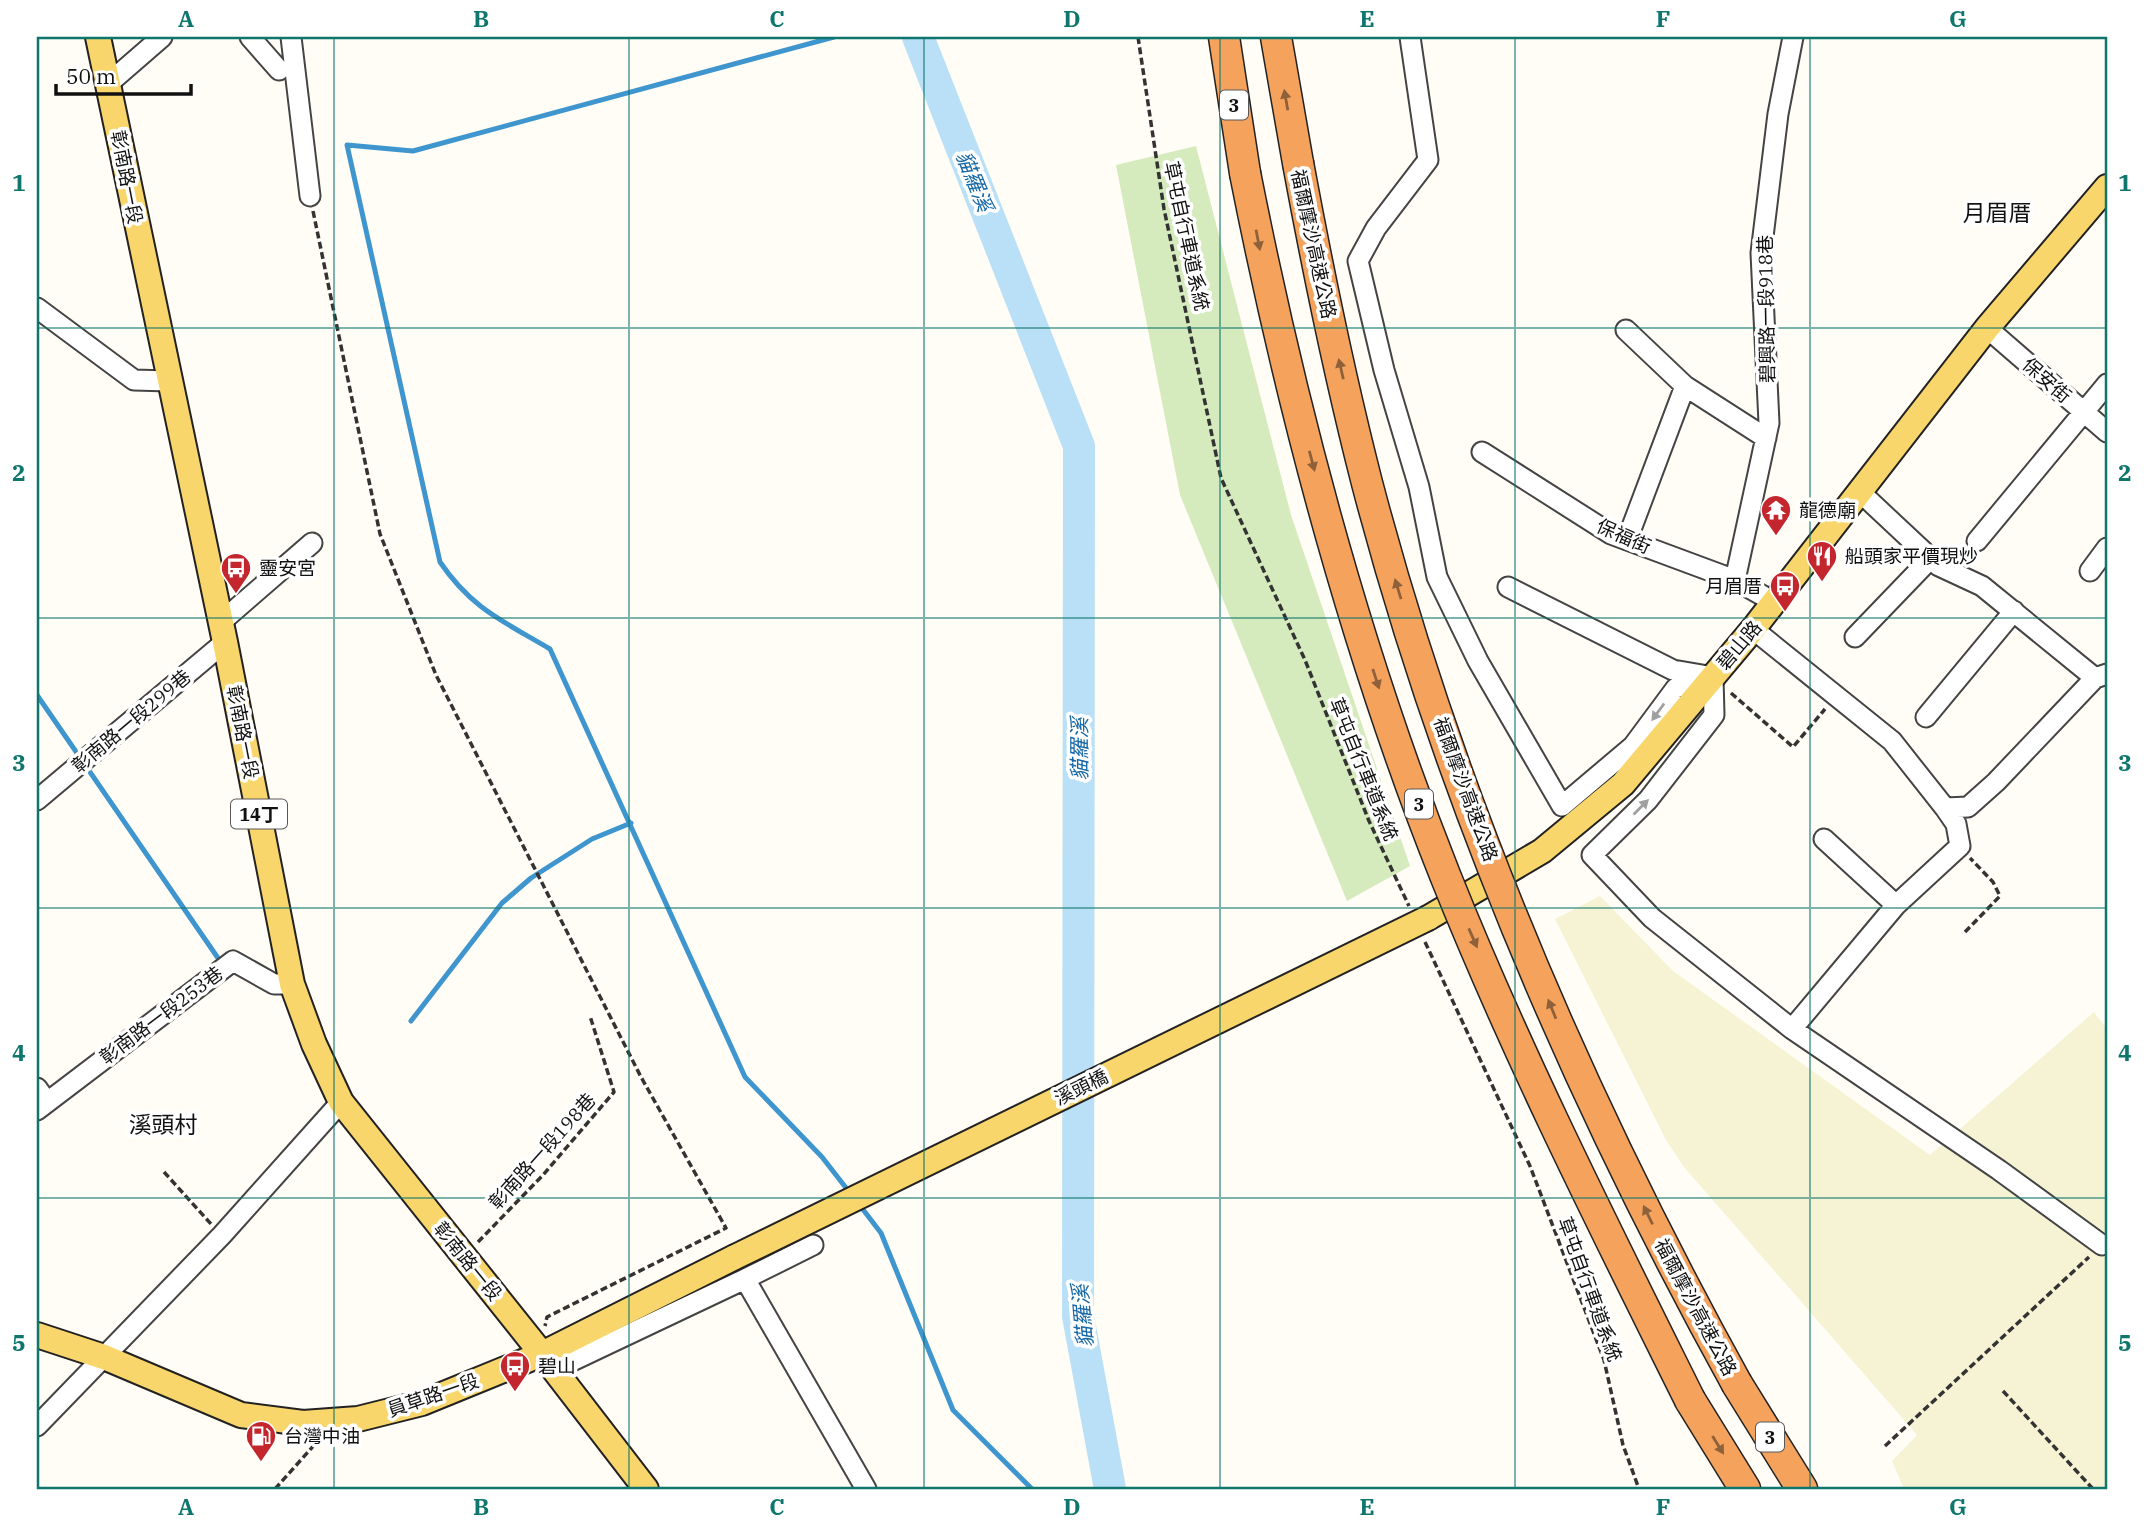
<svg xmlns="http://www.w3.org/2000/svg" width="2144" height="1526" viewBox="0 0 2144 1526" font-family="'IBM Plex Serif','Noto Sans TC',serif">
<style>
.farmland{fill:#f6f3d4}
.green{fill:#d5ebbd}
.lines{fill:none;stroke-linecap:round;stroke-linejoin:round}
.stream{stroke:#3f96cf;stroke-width:5}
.river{stroke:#b9e0f7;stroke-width:32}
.minor-casing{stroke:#444;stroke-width:23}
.major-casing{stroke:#222;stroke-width:28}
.highway-casing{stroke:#222;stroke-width:33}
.path{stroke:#333;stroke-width:3.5;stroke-dasharray:7 3.5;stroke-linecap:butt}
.minor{stroke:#fff;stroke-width:19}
.major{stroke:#f9d66b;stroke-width:24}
.highway{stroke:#f5a25d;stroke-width:30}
.major-bridge-casing{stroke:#222;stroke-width:28;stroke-linecap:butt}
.highway-bridge-casing{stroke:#222;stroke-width:33;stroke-linecap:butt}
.major-bridge{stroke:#f9d66b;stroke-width:24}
.highway-bridge{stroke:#f5a25d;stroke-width:30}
.oneway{fill:#8e613b}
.oneway2{fill:#a0a0a0}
.grid{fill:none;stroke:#0f766e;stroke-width:2;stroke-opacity:0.55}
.labels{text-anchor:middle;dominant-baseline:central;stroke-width:7;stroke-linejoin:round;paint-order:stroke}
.shield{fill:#fff;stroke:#585858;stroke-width:2}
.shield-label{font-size:18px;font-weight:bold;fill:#111}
.street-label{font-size:19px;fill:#111;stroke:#fff}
.poi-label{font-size:19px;fill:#111;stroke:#fff;text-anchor:start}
.water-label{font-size:21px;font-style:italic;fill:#1768a6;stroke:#fff}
.quarter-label{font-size:23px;fill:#111;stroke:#fff}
.neatline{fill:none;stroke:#0f766e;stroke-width:2.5}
.grid-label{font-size:23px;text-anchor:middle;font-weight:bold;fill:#0f766e}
</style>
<rect width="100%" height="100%" fill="#fffdf5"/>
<path class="farmland" d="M1600,896L1673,971L1930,1155L2094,1012L2107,1029V1489H1904L1892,1461L1917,1435L1684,1167L1666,1140L1555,919Z"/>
<path class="green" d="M1196,146L1291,515L1410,866L1347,901L1180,495L1116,165Z"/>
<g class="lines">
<path class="stream" d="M834,37L413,151L347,145L440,562C472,609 503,621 550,649L745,1077L822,1157L850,1193
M37,695L220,961
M411,1021L502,903L531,878L592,839L631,823
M858,1203L881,1233L953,1410L1032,1489"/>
<path class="river" d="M918,37L1079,446L1078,1316L1110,1489"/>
<g class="minor-casing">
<path id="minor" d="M250,37L279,70
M291,37L310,196
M1410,37L1428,160L1376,228L1358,261L1384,370L1419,487L1437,577L1478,661L1562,806L1633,746L1676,688L1713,677
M109,83L162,37
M37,308L134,380L169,381
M1987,328L2107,432
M1626,330L1685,386L1766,438
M1482,452L1611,534L1735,580L1774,602
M1861,493L1939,566L1982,586L2095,678
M1627,540L1685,386
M1977,541L2107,384
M2090,571L2107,548
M1735,580L1769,423L1761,253L1778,114L1793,37
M1508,587L1673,670L1708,676
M221,622L312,543
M1753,629L1892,741L1945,808L1968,807L1996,782L2095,678L2107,674
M1855,637L1931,558
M1713,677L1714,715L1648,800L1592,855L1652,918L1792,1029L1999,1170L2102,1245
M1926,717L2014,611
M37,800L225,642
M1824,839L1896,905
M1792,1029L1896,905L1960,846L1956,824L1945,808
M37,1088L47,1102
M37,1110L233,961L274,984H292
M745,1279L813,1245
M542,1354L572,1361L745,1279L866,1489
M37,1426L222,1235L341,1102"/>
</g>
<g class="major-casing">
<path id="major" d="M98,37L225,642L292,984L314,1044L341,1102L542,1354L646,1489
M1428,918L1542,851L1623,784L1753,629L1987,328L2107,187
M37,1335L104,1357L241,1415L303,1423L358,1419L422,1403L542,1354L735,1257"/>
</g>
<g class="highway-casing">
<path id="highway" d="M1224,37L1245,173
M1276,37L1298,163
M1737,1384L1802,1489
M1690,1400L1745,1489"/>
</g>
<path class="path" d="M1138,37L1164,209L1221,478L1305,660L1369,821L1409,906
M313,211L380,534L436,675L641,1077L726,1228L547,1317L545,1326
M1731,693L1793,747L1825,709
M1965,932L2000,896L1993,882L1970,858
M1425,942L1530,1166L1604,1360L1623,1445L1639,1489
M164,1172L211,1224
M478,1242L543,1175L614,1092L590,1016
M2003,1391L2093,1489
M1885,1446L2089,1257
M275,1489L316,1443"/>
<use href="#minor" class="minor"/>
<use href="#major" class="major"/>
<use href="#highway" class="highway"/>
<g class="major-bridge-casing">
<path id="major-bridge" d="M735,1257L1428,918"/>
</g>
<g class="highway-bridge-casing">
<path id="highway-bridge" d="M1298,163C1318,271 1340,378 1367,483C1449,796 1581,1102 1737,1384
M1245,173C1292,411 1355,649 1445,875C1517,1055 1604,1227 1690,1400"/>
</g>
<use href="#major-bridge" class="major-bridge"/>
<use href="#highway-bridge" class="highway-bridge"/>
</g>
<defs><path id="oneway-solid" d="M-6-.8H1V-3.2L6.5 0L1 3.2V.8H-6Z" transform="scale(1.75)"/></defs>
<g class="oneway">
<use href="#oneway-solid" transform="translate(1286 100) rotate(-100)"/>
<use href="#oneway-solid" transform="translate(1258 240) rotate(79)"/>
<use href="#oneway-solid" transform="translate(1341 369) rotate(-103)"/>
<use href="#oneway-solid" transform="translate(1312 461) rotate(75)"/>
<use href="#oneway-solid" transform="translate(1398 589) rotate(-107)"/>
<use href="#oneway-solid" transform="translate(1376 679) rotate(72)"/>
<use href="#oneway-solid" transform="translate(1473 938) rotate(66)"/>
<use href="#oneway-solid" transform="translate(1552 1009) rotate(-112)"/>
<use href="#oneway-solid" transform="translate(1648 1215) rotate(-116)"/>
<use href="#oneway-solid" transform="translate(1718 1445) rotate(58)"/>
</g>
<g class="oneway2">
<use href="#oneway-solid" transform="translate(1658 712) rotate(126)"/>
<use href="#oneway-solid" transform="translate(1641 807) rotate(-45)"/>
</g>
<path class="grid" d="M334,37V1489M629,37V1489M924,37V1489M1220,37V1489M1515,37V1489M1810,37V1489M37,328H2107M37,618H2107M37,908H2107M37,1198H2107"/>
<defs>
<g id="temple-pin" transform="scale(1.575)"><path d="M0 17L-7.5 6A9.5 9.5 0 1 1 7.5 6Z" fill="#c4262e" stroke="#fff"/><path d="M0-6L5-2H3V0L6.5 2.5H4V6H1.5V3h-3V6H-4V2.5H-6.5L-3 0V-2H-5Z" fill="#fff"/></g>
<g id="restaurant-pin" transform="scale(1.575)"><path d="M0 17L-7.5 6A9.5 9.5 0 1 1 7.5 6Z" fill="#c4262e" stroke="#fff"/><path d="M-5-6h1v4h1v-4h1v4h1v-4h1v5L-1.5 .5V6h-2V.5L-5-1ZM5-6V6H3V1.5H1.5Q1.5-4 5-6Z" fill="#fff"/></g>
<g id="bus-pin" transform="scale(1.575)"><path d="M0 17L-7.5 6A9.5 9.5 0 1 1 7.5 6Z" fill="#c4262e" stroke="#fff"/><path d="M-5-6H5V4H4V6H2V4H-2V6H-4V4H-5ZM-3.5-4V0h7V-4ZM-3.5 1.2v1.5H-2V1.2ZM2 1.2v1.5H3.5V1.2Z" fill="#fff"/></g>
<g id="fuel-pin" transform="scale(1.575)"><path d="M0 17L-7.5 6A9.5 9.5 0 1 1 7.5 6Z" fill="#c4262e" stroke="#fff"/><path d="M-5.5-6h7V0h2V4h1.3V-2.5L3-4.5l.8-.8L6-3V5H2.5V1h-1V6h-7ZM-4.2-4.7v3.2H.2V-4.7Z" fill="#fff"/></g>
</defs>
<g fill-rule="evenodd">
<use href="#temple-pin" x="1776" y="510"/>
<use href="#restaurant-pin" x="1822" y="556"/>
<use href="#bus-pin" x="236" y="568"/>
<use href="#bus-pin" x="1785" y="586"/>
<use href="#bus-pin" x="515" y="1366"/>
<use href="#fuel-pin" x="261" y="1436"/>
</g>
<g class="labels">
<g class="shield">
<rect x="1220" y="90.5" width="28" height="29" rx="5"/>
<rect x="1405" y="789.5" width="28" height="29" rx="5"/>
<rect x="231" y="799.5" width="56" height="29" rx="5"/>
<rect x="1756" y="1422.5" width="28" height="29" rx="5"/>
</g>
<g class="shield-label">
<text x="1234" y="105">3</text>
<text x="1419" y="804">3</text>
<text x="259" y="814">14丁</text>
<text x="1770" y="1437">3</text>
</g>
<g class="street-label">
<text transform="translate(127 177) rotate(79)">彰南路一段</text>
<text transform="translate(1187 236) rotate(78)">草屯自行車道系統</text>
<text transform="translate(1314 244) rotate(78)">福爾摩沙高速公路</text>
<text transform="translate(1766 309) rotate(-91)">碧興路一段918巷</text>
<text transform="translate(2047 380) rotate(41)">保安街</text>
<text transform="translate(1624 536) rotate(24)">保福街</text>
<text transform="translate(1739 645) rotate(-50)">碧山路</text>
<text transform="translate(131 721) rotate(-40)">彰南路一段299巷</text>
<text transform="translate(243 732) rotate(79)">彰南路一段</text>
<text transform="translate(1364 769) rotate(68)">草屯自行車道系統</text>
<text transform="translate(1466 789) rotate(70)">福爾摩沙高速公路</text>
<text transform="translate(161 1015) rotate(-37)">彰南路一段253巷</text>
<text transform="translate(1081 1087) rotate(-26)">溪頭橋</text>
<text transform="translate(542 1151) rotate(-48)">彰南路一段198巷</text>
<text transform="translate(468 1261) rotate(51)">彰南路一段</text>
<text transform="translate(1590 1289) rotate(70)">草屯自行車道系統</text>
<text transform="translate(1696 1307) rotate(62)">福爾摩沙高速公路</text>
<text transform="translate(433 1395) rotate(-19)">員草路一段</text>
</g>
<g class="poi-label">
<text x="1799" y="510">龍德廟</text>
<text x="1845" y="556">船頭家平價現炒</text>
<text x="259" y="568">靈安宮</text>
<text x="1762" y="586" text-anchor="end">月眉厝</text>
<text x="538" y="1366">碧山</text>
<text x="284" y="1436">台灣中油</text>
</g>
<g class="water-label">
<text transform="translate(975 181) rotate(68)">貓羅溪</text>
<text transform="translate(1079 749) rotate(-90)">貓羅溪</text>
<text transform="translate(1082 1316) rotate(-95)">貓羅溪</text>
</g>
<g class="quarter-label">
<text x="1997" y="212">月眉厝</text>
<text x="163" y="1124">溪頭村</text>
</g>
</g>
<rect width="2144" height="1526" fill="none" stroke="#ffffff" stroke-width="77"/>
<path d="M56 84v10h135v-10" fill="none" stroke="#111111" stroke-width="3.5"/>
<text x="66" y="84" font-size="21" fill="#111111" stroke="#ffffff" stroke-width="5" paint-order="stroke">50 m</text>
<rect x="38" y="38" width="2068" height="1450" class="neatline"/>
<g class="grid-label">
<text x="186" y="27">A</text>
<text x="481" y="27">B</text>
<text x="777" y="27">C</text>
<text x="1072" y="27">D</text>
<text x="1367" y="27">E</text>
<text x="1663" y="27">F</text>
<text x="1958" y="27">G</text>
<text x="19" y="191">1</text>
<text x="2125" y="191">1</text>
<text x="19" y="481">2</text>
<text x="2125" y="481">2</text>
<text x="19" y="771">3</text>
<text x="2125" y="771">3</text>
<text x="19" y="1061">4</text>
<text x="2125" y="1061">4</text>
<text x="19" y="1351">5</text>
<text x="2125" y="1351">5</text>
<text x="186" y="1515">A</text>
<text x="481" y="1515">B</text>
<text x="777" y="1515">C</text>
<text x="1072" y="1515">D</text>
<text x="1367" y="1515">E</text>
<text x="1663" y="1515">F</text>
<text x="1958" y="1515">G</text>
</g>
</svg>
